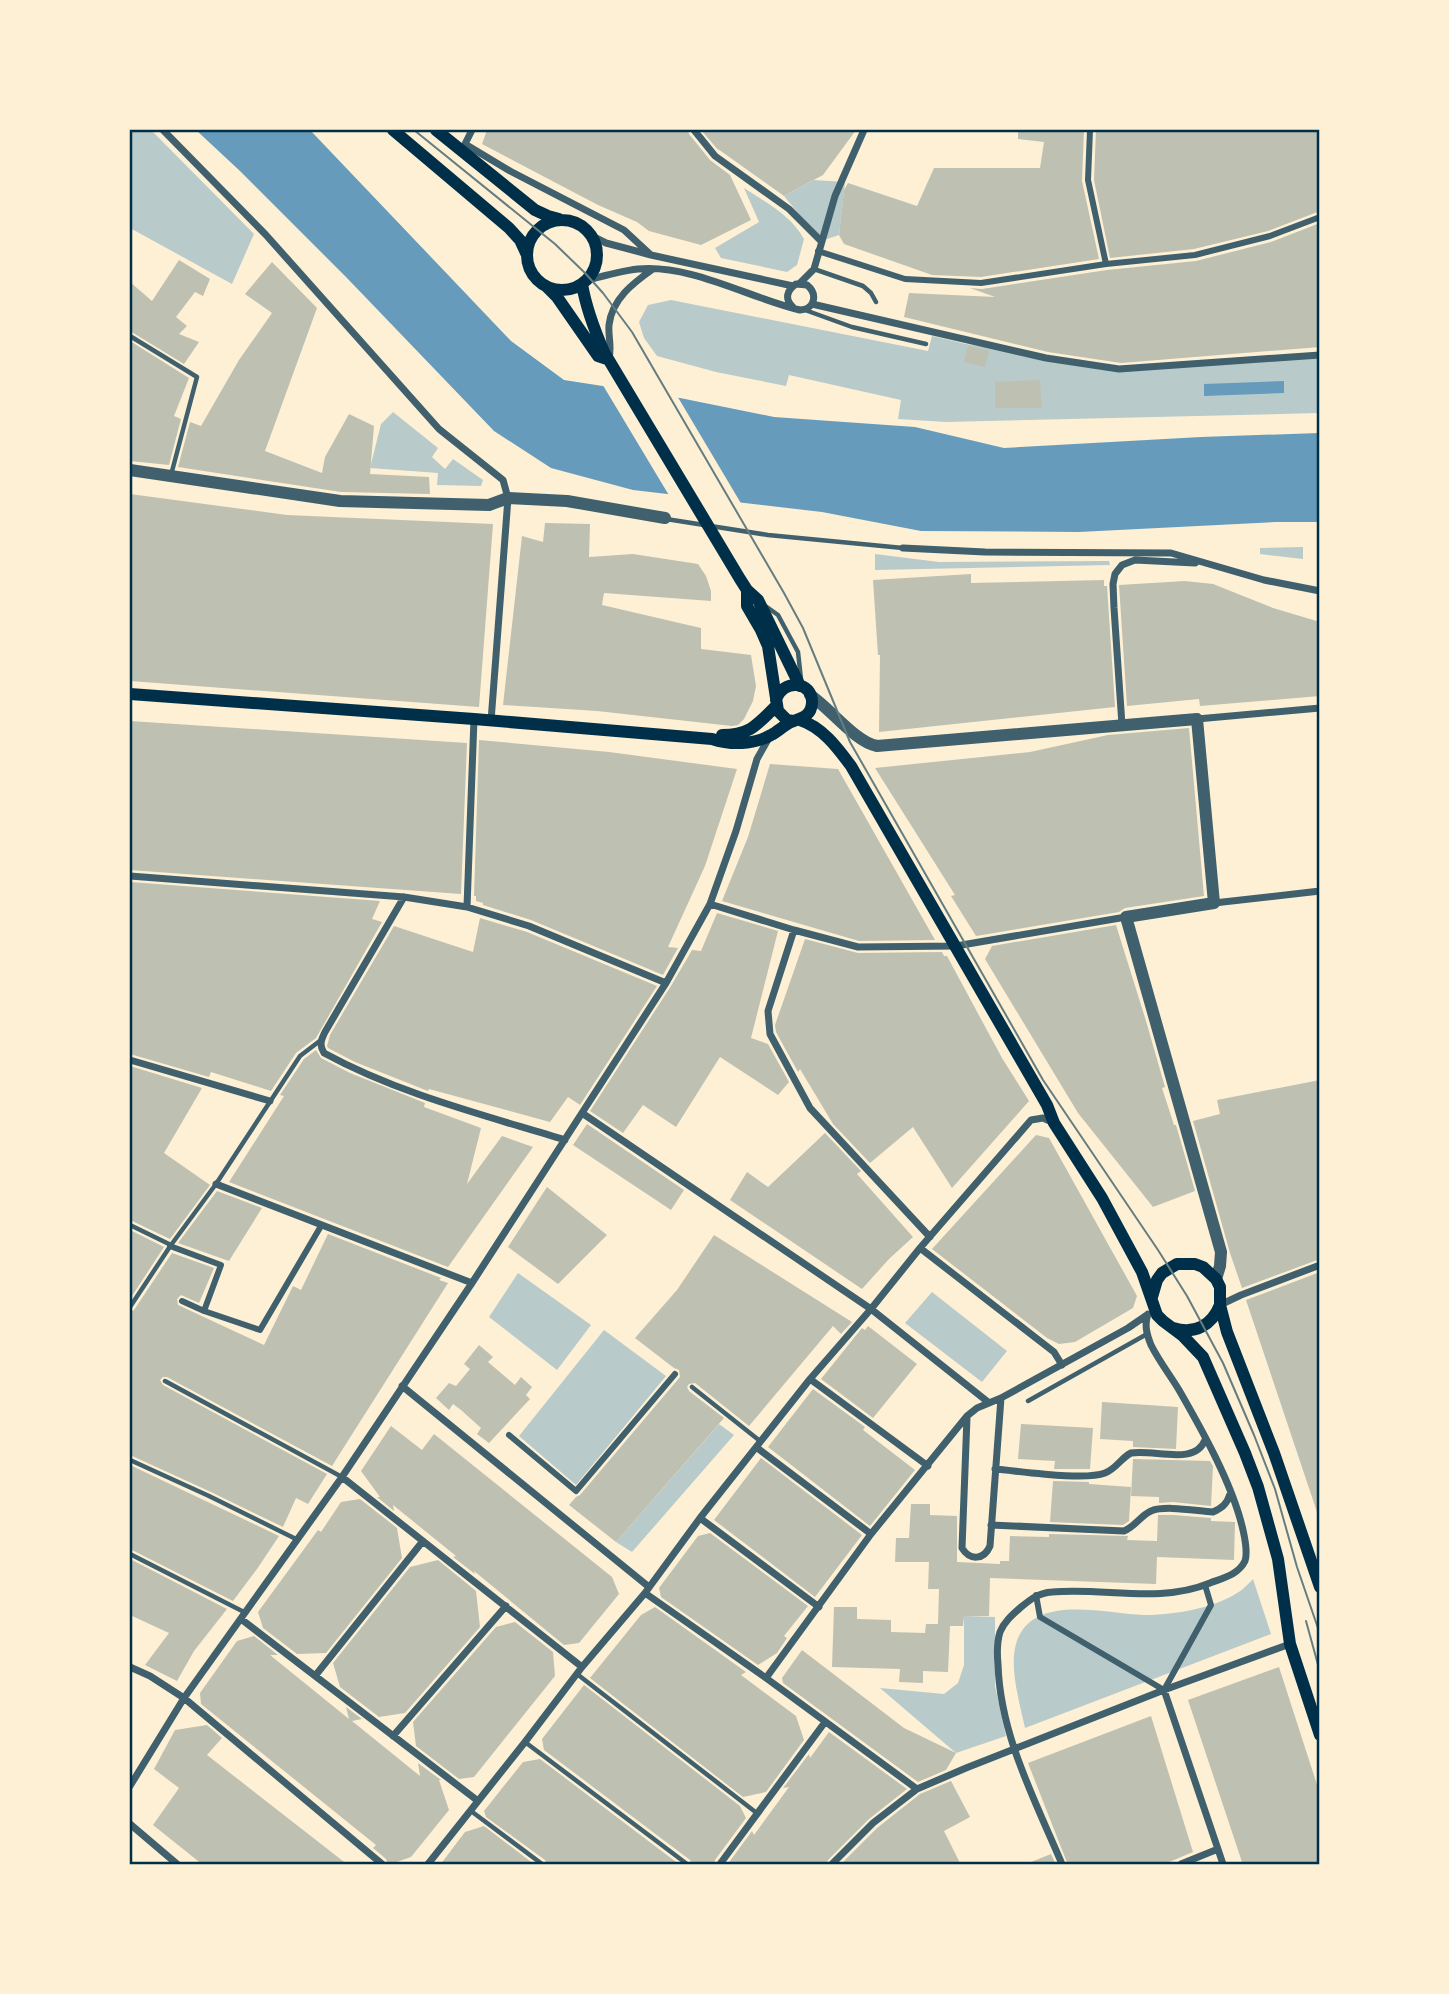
<svg xmlns="http://www.w3.org/2000/svg" width="1449" height="1994" viewBox="0 0 1449 1994" font-family="'Golos Text',sans-serif">
<style>
.green{fill:#b9caca}
.water{fill:#669bbc}
.pier{fill:#fdf0d5}
.building{fill:#bec0b2}
.lines{fill:none;stroke-linecap:round;stroke-linejoin:round}
.service{stroke:#3f606c;stroke-width:4.5}
.pedestrian{stroke:#3f606c;stroke-width:6}
.minor{stroke:#3f606c;stroke-width:7}
.tertiary{stroke:#3f606c;stroke-width:12}
.secondary{stroke:#003049;stroke-width:12}
.tram{stroke:#657d81;stroke-width:2}
.neatline{fill:none;stroke:#003049;stroke-width:2.5}
</style>
<rect width="100%" height="100%" fill="#fdf0d5"/>
<path class="green" d="M130,130H150L155,134L254,234L232,284L130,228Z
M814,180L845,182L839,235L821,241L784,196Z
M744,188C767,203 791,215 804,239L797,265L787,272L721,258L715,248L759,222Z
M671,300L928,351L932,336L966,344L1119,369L1319,355V413L946,422L898,419L901,400L789,375L786,386L716,372L657,356L644,338L639,322L648,305Z
M393,412L438,448L432,457L445,469L453,459L483,480L481,486L437,485L438,473L370,468L381,424Z
M1303,547V559L1260,554V548Z
M875,554L939,562L1109,561L1110,565L875,570Z
M518,1273L591,1325L557,1370L489,1317Z
M932,1292L1007,1351L982,1382L905,1323Z
M604,1330L666,1376L576,1485L519,1436Z
M719,1424L734,1435L632,1552L616,1542Z
M1253,1579L1271,1634L1025,1728C1020,1704 1009,1668 1016,1644C1031,1592 1105,1614 1144,1615C1173,1615 1212,1609 1237,1593C1243,1590 1248,1584 1253,1579Z
M964,1616L995,1617V1686L1006,1736L956,1753L880,1688L944,1694L958,1683L964,1665Z"/>
<path class="water" d="M196,130H310L511,341L564,380L680,398L774,417L915,427L1004,448L1201,437L1319,433V522H1275L1079,532L921,531L822,512L633,490L551,468L494,431L346,277L240,171Z
M1284,381V393L1204,396V384Z"/>
<path class="pier" d="M601,382L676,394L742,505L670,497Z"/>
<path class="building" d="M487,130H688L689,134L710,160L730,175L751,220L701,245L649,231L637,222L598,205L482,144Z
M701,130H856L823,175L784,196L718,149L719,151Z
M1018,130H1084L1082,181L1099,259L981,277L932,275L844,244L839,235L844,190L848,183L917,206L934,168H1040L1044,142L1018,139Z
M1096,130H1320V211L1268,231L1194,249L1110,258L1094,180Z
M1320,223V347L1121,363L1048,352L904,317L909,293L995,297L970,288L982,289L1107,270L1196,261L1271,242Z
M179,260L210,279L203,296L195,292L176,317L187,326L179,334L199,342L184,364L130,331V282L152,301Z
M272,262L317,308L265,451L322,473L325,457L349,414L374,426L370,474L429,477L430,494L341,492L178,467L190,422L201,426L239,360L272,313L245,294Z
M130,341L189,378L174,416L181,419L169,465L130,461Z
M968,346L989,351L985,367L964,362Z
M1040,380L1042,408H995V382Z
M130,494L287,515L493,524L479,707L130,681Z
M545,523L590,524L589,557L633,554L698,564L706,576L711,591V601L604,593L602,605L701,628V649L751,655L756,686L753,701L744,719L738,725L732,726L597,711L503,705L522,536L543,542Z
M971,574V583L1104,580V586H1107L1115,707L879,732L880,655H878L873,580Z
M1185,581L1213,584L1273,608L1320,622V696L1200,706L1199,699L1127,706L1119,585Z
M130,721L467,743L461,894L130,870Z
M1189,728L1204,896L1125,908L1119,912L976,936L951,896L955,895L875,768L1030,752L1108,735Z
M479,740L609,752L737,769L705,866L668,947L678,948L663,975L531,920L483,905V903L476,901V896H474Z
M770,764L838,769L935,940L859,941L722,901L748,837Z
M130,882L380,901L372,919L382,922L316,1038L296,1053L271,1091L211,1072L209,1077L130,1054Z
M717,913L778,931L751,1038L768,1044L789,1082L778,1095L720,1057L676,1127L643,1105L623,1133L590,1111L671,986L692,950L701,951Z
M480,918L527,932L657,986L580,1105L568,1097L550,1122L429,1089L428,1091L355,1062L328,1048L327,1046L330,1035L394,926L473,952Z
M1116,925L1146,1021L1165,1087L1162,1088L1174,1125H1176L1195,1191L1153,1207L1078,1113L985,959L992,946Z
M805,939L858,953L942,952L944,956H947L1002,1058L1029,1101L952,1188L913,1127L870,1163L833,1124L800,1069L798,1072L776,1032L775,1025Z
M316,1050L321,1058L350,1073L425,1103L424,1107L481,1128L467,1184L502,1136L533,1147L448,1267L229,1182L284,1096L280,1095L304,1059Z
M130,1066L202,1088L164,1153L210,1185L170,1239L130,1220Z
M1320,1080V1259L1242,1288L1230,1253L1193,1121L1220,1114L1217,1100Z
M587,1124L684,1190L671,1210L573,1145Z
M825,1133L861,1171L857,1174L913,1237L889,1259L862,1289L730,1200L747,1172L768,1187Z
M1036,1135L1049,1138L1137,1296L1133,1308L1075,1342L1059,1344L1047,1338L932,1249Z
M547,1187L607,1235L558,1284L508,1247Z
M217,1191L262,1208L229,1261L178,1243Z
M130,1230L164,1247L130,1299Z
M328,1234L441,1278L439,1280L448,1283L332,1466L167,1377H163L160,1380L163,1385L327,1474L308,1504L296,1498L283,1527L211,1492L130,1455V1312L134,1310L172,1253L214,1268L199,1303L181,1295L177,1299L178,1305L264,1345L293,1286L301,1290Z
M714,1235L852,1322L841,1334L833,1326L749,1426L695,1383L689,1384L687,1387L689,1391L724,1418L616,1542L569,1505L576,1497L580,1495L680,1377L679,1370L674,1368L635,1338L677,1290Z
M1320,1272V1512H1317L1246,1300Z
M868,1326L917,1364L873,1418L821,1379L862,1328L865,1330Z
M479,1345L493,1357L488,1362L515,1385L521,1377L532,1387L526,1395L530,1399L489,1443L477,1434L481,1428L461,1410L453,1404L449,1410L436,1398L449,1383L456,1386L470,1369L464,1364Z
M813,1389L865,1427L863,1430L915,1470L870,1526L768,1447Z
M1102,1402L1178,1407L1176,1449L1133,1447V1441L1100,1439Z
M1021,1424L1093,1428L1090,1469H1054L1055,1461L1018,1459Z
M391,1426L422,1450L434,1434L612,1577L619,1594L579,1643L564,1645L474,1571L475,1574L453,1557L456,1556L393,1505L394,1511L377,1497H380L361,1471Z
M761,1458L862,1535L815,1597L714,1520Z
M1133,1459L1210,1461L1213,1466L1211,1506L1173,1502L1159,1503V1497L1131,1496Z
M130,1465L279,1536L257,1569L233,1601L130,1549Z
M1053,1481L1089,1482V1484L1131,1487L1129,1521L1123,1525L1050,1522Z
M360,1499L397,1528L402,1558L326,1653L297,1654L263,1628L258,1612L318,1530L321,1532L341,1502Z
M911,1504H930V1515L957,1516V1562L1000,1564V1561H1009L1010,1536L1049,1537V1534L1128,1536L1127,1540L1157,1541L1158,1515H1173L1211,1518V1521L1235,1522L1234,1560L1157,1557L1156,1584L990,1578L989,1616H964L963,1626H950L948,1672L923,1671V1683L899,1682L900,1669L832,1667L834,1607H857V1619L891,1620V1632L925,1633L926,1624H938L939,1589H928L929,1562H895L896,1538H909Z
M710,1533L808,1606L784,1636L787,1638L777,1653L758,1665L661,1597L659,1588L698,1536Z
M130,1559L227,1609L194,1651L177,1681L145,1665L169,1633L130,1615Z
M438,1560L476,1591L480,1627L405,1713L379,1717L340,1687L333,1663L410,1567Z
M655,1607L746,1672L741,1675L796,1716L804,1740L766,1792L743,1797L590,1678L641,1615Z
M515,1622L553,1652L555,1676L474,1777L459,1779L416,1746L413,1722L496,1627Z
M254,1636L278,1655H270L349,1719L346,1707L362,1719L352,1721L420,1776L418,1763L441,1780H439L449,1810L411,1857L388,1865L386,1859L373,1848L376,1845L201,1704L200,1693L237,1641Z
M802,1650L904,1728L956,1753L946,1770L918,1782L783,1683L782,1678Z
M1279,1667L1320,1794V1865H1243L1188,1700Z
M584,1685L740,1806L746,1818L715,1860L714,1865H692L690,1860L544,1750L542,1739Z
M1151,1716L1193,1852L1162,1865H1068L1028,1763Z
M207,1725L222,1738L207,1755L348,1865H203L153,1825L179,1788L154,1769L175,1730Z
M829,1732L907,1789L869,1819L828,1860L826,1865H727L752,1831L754,1835L789,1787L783,1788L809,1754L810,1758Z
M540,1759L680,1865H547L545,1860L486,1817L484,1811L523,1762Z
M951,1781L970,1817L944,1831L961,1865H840L877,1828L920,1794Z
M484,1826L535,1865H440L465,1832Z
M1051,1854L1056,1865H1026V1864Z"/>
<g class="lines">
<path class="service" d="M814,269L863,286L871,293L876,302
M805,310L852,327L926,344
M130,336L197,377L171,475
M666,519L768,535L903,548
M764,605L778,615L798,652L801,679
M130,1225L171,1245
M130,1307L171,1245L216,1184L300,1056L321,1040
M165,1381L342,1477
M692,1387L760,1441
M1028,1401L1147,1334
M130,1460L209,1496L296,1539
M130,1554L244,1612
M577,1674L758,1814
M525,1742L687,1864
M471,1811L542,1864"/>
<path class="pedestrian" d="M1090,130L1088,180L1106,264
M818,251L905,279L981,283L1106,264L1195,255L1270,236L1320,217
M170,1246L221,1265L204,1311L260,1330L321,1226
M182,1301L204,1311
M509,1435L576,1491L675,1374
M1036,1595L1040,1617L1164,1690L1211,1605L1205,1585"/>
<path class="minor" d="M163,130L266,235L439,429L503,480L508,498L491,721
M694,130L715,156L789,209L821,241
M465,144L510,171L624,230L651,255
M463,148L472,130
M592,236L606,243L651,255L793,286
M585,281C603,276 620,271 638,269C692,264 749,298 800,310C815,309 818,294 807,285L796,284C787,290 784,299 793,307
M800,283L814,269L835,196L864,130
M812,304L1046,358L1119,369L1320,355
M609,358C612,346 608,337 609,325C612,299 633,283 653,269
M903,548L985,552L1171,553L1264,580L1320,591
M1197,719L1320,708
M1122,725L1114,608L1113,584L1115,574L1122,565L1135,560L1195,563
M130,876L404,897L467,907L529,926L666,983
M404,897L325,1032C321,1040 319,1045 324,1053C399,1094 484,1115 565,1140
M1214,903L1320,891
M710,904L794,930L858,947L956,946L1126,917
M467,907L474,719
M794,930L768,1011L770,1034L810,1108L930,1237
M130,1060L270,1101
M582,1113L871,1309L988,1402
M216,1184L472,1283
M920,1248L1054,1352L1062,1365
M1220,1305L1241,1295L1320,1265
M810,1379L928,1466
M402,1386L649,1587
M967,1417L962,1548C970,1561 984,1560 990,1546L1001,1398
M756,1447L871,1534
M995,1469C1020,1471 1084,1481 1105,1473C1116,1469 1121,1458 1131,1453C1154,1449 1195,1466 1205,1440
M342,1477L582,1667
M700,1518L819,1607
M991,1525L1124,1531C1136,1526 1140,1516 1151,1511C1166,1505 1196,1511 1213,1512C1222,1508 1227,1504 1230,1494
M645,1593L766,1678L917,1789
M241,1619L478,1801
M130,1667L150,1676L184,1698L382,1864
M315,1676L423,1541
M766,1678L871,1534L967,1416L977,1408L1001,1398L1128,1328L1147,1315
M1164,1690L1223,1864
M393,1736L506,1606
M130,1786L184,1698L342,1477L472,1283L666,983L710,904L736,831L757,759L770,736
M130,1824L177,1864
M428,1864L525,1742L582,1667L645,1593L700,1518L810,1379L871,1309L920,1248L1031,1120L1043,1118L1054,1123
M720,1864L825,1722
M832,1864L873,1823L917,1789L966,1768L1164,1690L1290,1644
M1062,1864C1035,1800 1000,1735 998,1664C997,1654 997,1642 1000,1632C1004,1622 1012,1615 1020,1608C1031,1599 1038,1593 1052,1592C1104,1587 1159,1604 1210,1583C1223,1578 1238,1575 1245,1561C1248,1552 1245,1539 1243,1530C1233,1485 1202,1430 1179,1390C1170,1375 1159,1361 1151,1345C1147,1335 1144,1325 1148,1314
M1181,1864L1218,1849"/>
<path class="tertiary" d="M130,470L340,501L489,505L508,498L567,501L665,518
M810,695C830,708 855,742 877,746L1197,719L1214,903L1126,917L1221,1252L1220,1266L1216,1279"/>
<path class="secondary" d="M393,130L509,228L520,240L527,255
M436,130L535,210L548,216L559,219
M527 255a35 35 0 1 1 70 0a35 35 0 1 1-70 0Z
M582,284C586,308 594,329 604,352L740,579L747,590L758,600L800,686
M546,286L557,297L598,356L607,359
M747,590V606L761,630L768,646L778,711L787,720L793,721
M130,694L474,719L712,739C730,745 754,745 771,735C777,732 782,727 789,723C799,718 811,718 812,703C813,681 783,678 776,700
M800,720C822,727 837,747 851,766L1047,1105L1054,1123L1102,1198L1142,1272L1157,1315L1163,1321L1183,1336L1203,1357L1245,1453L1258,1487L1278,1559L1290,1644L1320,1735
M722,735C750,735 757,725 776,706
M1152,1297L1157,1280L1162,1273L1177,1264H1195L1203,1267L1216,1279L1220,1287V1305L1227,1332L1274,1453L1320,1587
M1173,1328C1195,1335 1212,1325 1220,1305"/>
<path class="tram" d="M414,130L555,244L585,273L603,293L632,332L784,593L803,628L850,742L1043,1080L1158,1250L1187,1296L1223,1363L1254,1435L1275,1489L1297,1567L1320,1634
M1306,1621L1320,1672"/>
</g>
<rect width="1449" height="1994" fill="none" stroke="#fdf0d5" stroke-width="262"/>
<rect x="131" y="131" width="1187" height="1732" class="neatline"/>
</svg>
